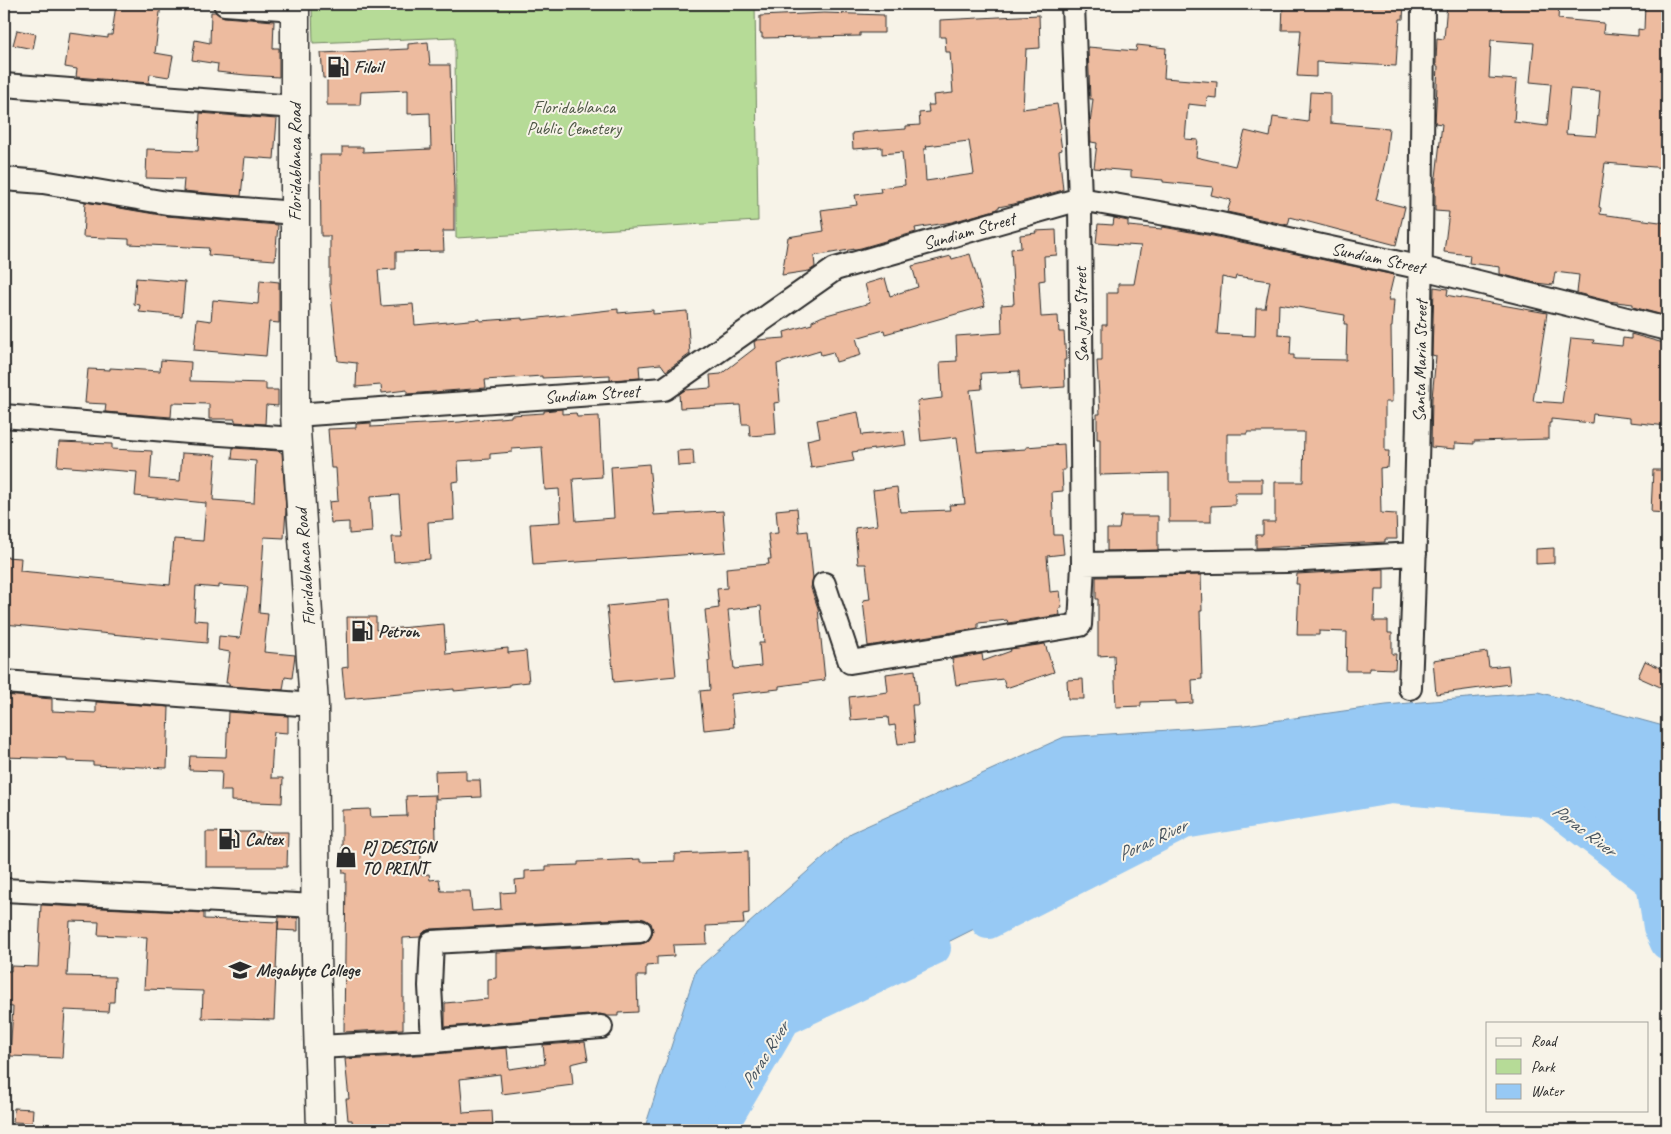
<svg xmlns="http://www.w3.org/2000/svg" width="1671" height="1134" viewBox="0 0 1671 1134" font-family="Caveat,sans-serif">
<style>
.green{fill:#b6db97;stroke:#708361}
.water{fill:#97c9f4;stroke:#6c8aa4}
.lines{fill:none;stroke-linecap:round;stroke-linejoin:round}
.river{stroke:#97c9f4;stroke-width:34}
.building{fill:#edbb9f;stroke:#2b2b2b;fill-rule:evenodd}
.minor-casing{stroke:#2b2b2b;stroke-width:26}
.major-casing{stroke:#2b2b2b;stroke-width:31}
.minor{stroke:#f7f3e8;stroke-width:22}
.major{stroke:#f7f3e8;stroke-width:28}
.labels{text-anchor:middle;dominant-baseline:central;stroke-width:4;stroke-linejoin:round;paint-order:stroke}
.poi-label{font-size:18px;font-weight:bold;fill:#2b2b2b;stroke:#f7f3e8;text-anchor:start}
.park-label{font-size:18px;fill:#4e5746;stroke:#f7f3e8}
.street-label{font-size:18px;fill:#2b2b2b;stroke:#f7f3e8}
.water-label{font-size:19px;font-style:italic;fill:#46525d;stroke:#f7f3e8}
</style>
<rect width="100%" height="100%" fill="#f7f3e8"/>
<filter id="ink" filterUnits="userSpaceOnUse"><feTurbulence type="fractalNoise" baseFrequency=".02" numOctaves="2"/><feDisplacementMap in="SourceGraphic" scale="10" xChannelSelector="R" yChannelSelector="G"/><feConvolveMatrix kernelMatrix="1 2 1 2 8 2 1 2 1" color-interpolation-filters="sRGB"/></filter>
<g filter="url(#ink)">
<path class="green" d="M312,4H755L758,221L456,238L455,37L313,43Z"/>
<path class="water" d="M1538,692L1667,727V921L1653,883L1588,818L1499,780L1301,793L1139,834L1024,904L932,950L809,1004L751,1063L723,1130H644L696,970L851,833L1064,737L1245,725L1386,705Z"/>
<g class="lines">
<path class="river" d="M988,922L1184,822L1391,787L1545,800L1653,883L1660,927L1667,943
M719,1130L784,1019L934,948"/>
</g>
<path class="building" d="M116,4H161L155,53L173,56L169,77L150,74L149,83L76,77L77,69L65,67L70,33L108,38V35H112Z
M1283,4H1404L1403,19H1400L1399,33H1398L1396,66L1316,62V77L1297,76L1301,30H1282Z
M1447,4L1559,5L1558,19L1604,23L1603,33L1638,36V29L1644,30L1645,4H1667V168L1605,163L1599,207L1601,208L1600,214L1667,223V316L1633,307V304L1608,301L1577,293L1579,275L1555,272L1553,285L1536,283L1500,274V267L1469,263L1470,255L1444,252L1449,212L1435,211V186L1442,124L1435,123L1438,66H1436V62L1437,38L1444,39ZM1491,40L1534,43L1530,82L1551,84L1547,126L1514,122L1517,80L1489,78ZM1570,89L1600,91L1596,136L1566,134Z
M211,12H215L224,17L274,21L273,48H279V77L246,75L217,72L218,64L192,60L195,40L210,43Z
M824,13L884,15V33H860V36L762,38V33H760V16Z
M1039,15L1040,48L1026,49L1023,109L1057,104L1061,128L1059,129L1062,150L1059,151L1063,190L1014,204L998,207V209L952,222L915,228L916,232L861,248L814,256L815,267L809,271L782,275L788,237L824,231L821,210L857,205L855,195L881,192L880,188L905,185L902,152L882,154V147L853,149L852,133L878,130V131L906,129V126L920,125L919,113L929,112L928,105H934L933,95L953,93L950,52H946L945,37H940V20ZM969,141L974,174L926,181L924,149H927L926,146Z
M17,30L36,34L33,49L13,45Z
M428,42L430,65H450L454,189V231H443L444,251L396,252V269L378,270L381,306L413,304L415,325L480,319V321L522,318V320L618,309V313L653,310V314L687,311L690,354L666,371L661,364L639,366L640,378L610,380V375L542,378V376L485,380L486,388L407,394V390L382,393L381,385L356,387L357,363L338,361L330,286V236H321L320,155H342V147H363V152L431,149L430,113L408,114V90L361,92L360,105H327V78H323L321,53L408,49V44Z
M1137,45L1166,48L1164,78L1217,82L1216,98L1207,97L1206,106L1188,104L1185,139L1198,140L1196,157L1235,166L1245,131L1270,137L1273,117L1308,122L1310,92L1330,93V123L1389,128L1386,158L1376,200L1405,207L1396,245L1290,217L1288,225L1227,212L1231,200L1211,195L1213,187L1163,182V180L1131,177V171L1094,168L1097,143L1091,142L1090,125L1093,99H1090L1088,47L1136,51Z
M200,113L277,119L274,159L245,157L241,196L183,191L184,179L146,178L147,149L198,151Z
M85,202L166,216L278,225L275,260L208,255L209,248L129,244V239L83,237Z
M1114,218L1128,221V226L1162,229L1163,227L1213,236L1394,275L1388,300H1394L1392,327H1391L1392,402H1385V451H1389L1388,467L1380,468L1381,513L1396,514L1397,539H1385V542L1256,548V535H1263V522H1275V482H1303L1304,432H1247V434H1227V479H1262V493H1235V505L1211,506V522H1169V473L1100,475V439H1097V414H1100L1097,361H1102V325H1107V293H1118V284H1134L1141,246L1096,243L1098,224L1113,225ZM1236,276L1270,281L1265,308H1256L1255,336L1217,334L1222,277L1235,280ZM1279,304L1345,315L1344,324H1347L1346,360L1294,359V355H1290L1291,335L1278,334Z
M1056,230L1057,255L1044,256L1045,280L1039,281L1041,317L1058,316L1059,332H1064L1066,360H1064L1065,387L1020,390L1019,371L981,373L982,389L970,390L977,452L1026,449V447L1064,444L1065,470H1062L1063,491L1052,492L1054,535H1062L1064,554L1047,556L1050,592L1060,591L1062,608H1059L1060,615L1008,623L1007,620L978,623V628L868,646L863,600L870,599L866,564H858L855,528L877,525L873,490L897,487L900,512L950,510L949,505L965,504L957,437L921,441L917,401L942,398L940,362L957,361L956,336L1002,333L1001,305L1014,304L1011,249L1021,248L1020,235L1036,233L1035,231Z
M970,254L985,306L885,334L884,330L856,338L861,355L836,362L833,352L821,355L820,351L777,364L780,402L774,403L776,434L750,436L749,424H742L740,405L680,408L679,394L685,390L711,388L710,375L721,374L755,348L754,342L757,340L785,338L784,332L812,324V321L823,316L870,303L865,284L885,278L890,296L918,287L912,266L951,256L952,259Z
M136,278L185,282L182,316L139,312L140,305L134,304Z
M260,280L279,282V323L269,322L266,356L194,350L197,319L211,321L213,300L258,304Z
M1434,287L1448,289L1447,295L1451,296L1547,313L1533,401L1562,403L1571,338L1594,340L1593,343L1622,346L1623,338L1631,339V334L1667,344V426L1630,422V418L1593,414L1592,423L1551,419V423H1549V439L1474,441V444L1455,443V449L1431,447L1432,398L1436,356L1432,355Z
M161,360L191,362L190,381L266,383V390H278V406L266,405L265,424L235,422V419H209V404L172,403L171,417L105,412L106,404L85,403L88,369L110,370V368L160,371Z
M562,409V414L576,413L577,417L599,416L602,477L573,479L576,521L614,518L611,467L649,464L654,515L723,511L726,552L533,565L530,524L561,522L559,489L545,490L542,447L512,449V452L490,454V459L458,461L459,481L452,482L454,520L428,522L430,559L394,562L392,537H402L399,495L370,497L372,532L349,534V522L331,523L329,502L338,501L336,468H331L328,429L356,428V424L371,423V427L460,422L474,420L511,417V415L544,413V411Z
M858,412L862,435L904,431L906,445L852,452L854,461L811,468L807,440L820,437L817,420Z
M59,442L112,444V449L152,451L150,479L180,481L182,453L216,455L213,500L254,503L256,461L232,459L233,448L279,451L282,453L286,510L284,538L264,537L259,613L268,614L264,652L295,655L292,678L285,677L283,690L229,686V683H226L230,652L218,650L219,636L240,638L248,587L219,585V588L196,586L194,620L208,621L207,643L4,624V557L21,558L20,571L170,585L174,539L203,541L206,503L135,496L137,472L57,466Z
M693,450L694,465L678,466L677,451Z
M1653,470H1667V513L1651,512Z
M797,508L799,532L808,531L813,578L811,588L818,608L825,680L779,686V689L731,694L734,727L704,730L700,691L710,690L708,661H710L705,610L719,608L717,589L727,588L726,568L769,564L768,559H771L768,534L778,533L776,510ZM761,606L764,643H759L761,666L734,669L728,610Z
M1121,516H1158V550L1107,551V529H1119Z
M1554,548V563L1536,564V549Z
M1384,569V590H1375L1374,621H1388V633H1392V654H1396L1395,669L1369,668V671H1346L1347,632L1319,631V635H1297L1299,584H1296L1297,574Z
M1201,575L1202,611H1200L1202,679L1192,680L1193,703L1176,704V701L1141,702V706L1116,707L1114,655L1098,656V599H1096V577Z
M669,600L676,676L614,682L607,606Z
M347,617H376V630L444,624L446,654L508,648V653L526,651L529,682L510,684V686L454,691V689L345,699L342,668L348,667Z
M1045,644L1054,672L1006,688L1003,679L956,685L952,659L982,654L983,661L1011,651L1010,649Z
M1487,652L1489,667L1508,665L1510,684L1436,694L1433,660Z
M1645,661L1667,671V690L1638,677Z
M915,670L918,705H912L915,742L898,744L895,725L889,726L888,717L851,720L849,697L888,692L886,674Z
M1083,679L1084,699H1068L1067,680Z
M4,695L52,699V711L96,713V702L169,707L167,768L93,765V762L67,761V759L4,757Z
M228,712L288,716V733L274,732L273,740L271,778H283L282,803L231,801V791H221L222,771L189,770L190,756L226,757Z
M466,770V780H480L481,797L436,799L435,771Z
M435,795L436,841L421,842V875L429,874L430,880L439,879L441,891H470L472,911L501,909L500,893L516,892L515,880L525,879V871L546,870V866L578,865V862L618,860L640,859V862L675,861V854L748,851L749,913L743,914L744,924L706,926L707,944L673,945L674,956L657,957V965L646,966V976H637L638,1012L618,1013V1016H608L600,1014L445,1027V1003L488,999V979L496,978V952L641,944L647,942L651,937L653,930L651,923L646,920L639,918L431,929L425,931L420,937L403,938V1029L344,1032L346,873H343L342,862V810L370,809L371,817L407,816L406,796Z
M206,832H288L287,867H206Z
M41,905L204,913V919L278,922L274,1020L202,1018L203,991L144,989L147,937L98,935L99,922L70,921L67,976L115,977L114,1002H109L108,1012L65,1010L62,1058L10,1056L13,1007L4,1006V971H11V966L38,967Z
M279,917L298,918V931L278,930Z
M585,1042L588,1060L571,1064L573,1085L502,1094L500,1074L460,1079L463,1113L492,1111L493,1129L353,1130L352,1120H348L346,1099H349L345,1059L434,1054L507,1048L509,1069L545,1064L543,1045Z
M14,1108L33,1109L32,1123L13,1122Z"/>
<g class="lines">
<g class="minor-casing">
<path id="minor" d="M225,4L295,9
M4,85L295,107
M4,179L43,182L167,203L295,213
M295,415L664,389L835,269L1080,199L1216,223L1422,268L1667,329
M4,416L189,432L296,439
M1083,564L1286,561L1415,554
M824,584L850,662L1080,625L1083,564L1080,199L1073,4
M4,682L314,705
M1410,688C1419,460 1422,232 1423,4
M4,890L316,906
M433,1041L430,986L432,942L640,931
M318,1047L433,1041L601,1027"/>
</g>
<g class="major-casing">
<path id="major" d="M295,4V415L314,705L316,956L321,1130"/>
</g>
<use href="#minor" class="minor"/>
<use href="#major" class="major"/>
</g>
</g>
<defs>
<g id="fuel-bare" transform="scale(1.725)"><path d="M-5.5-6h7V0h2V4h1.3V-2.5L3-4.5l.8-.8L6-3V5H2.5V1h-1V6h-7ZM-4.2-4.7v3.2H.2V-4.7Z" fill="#2b2b2b" stroke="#f7f3e8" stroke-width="2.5" paint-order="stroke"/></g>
<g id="shop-bare" transform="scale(1.725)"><path d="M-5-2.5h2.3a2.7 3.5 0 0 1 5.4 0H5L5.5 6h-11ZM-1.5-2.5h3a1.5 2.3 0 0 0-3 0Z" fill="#2b2b2b" stroke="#f7f3e8" stroke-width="2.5" paint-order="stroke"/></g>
<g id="university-bare" transform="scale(1.725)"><path d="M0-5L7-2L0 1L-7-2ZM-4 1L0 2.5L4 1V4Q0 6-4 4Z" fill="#2b2b2b" stroke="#f7f3e8" stroke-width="2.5" paint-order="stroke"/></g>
</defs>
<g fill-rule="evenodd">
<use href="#fuel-bare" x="338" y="67"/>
<use href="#fuel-bare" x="362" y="631"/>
<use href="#fuel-bare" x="229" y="839"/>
<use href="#shop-bare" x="346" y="857"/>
<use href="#university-bare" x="240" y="970"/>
</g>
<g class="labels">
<g class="poi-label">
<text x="354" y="67">Filoil</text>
<text x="378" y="631">Petron</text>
<text x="245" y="839">Caltex</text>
<text x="362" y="847">PJ DESIGN<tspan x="362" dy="21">TO PRINT</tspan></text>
<text x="256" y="970">Megabyte College</text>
</g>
<g class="park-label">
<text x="574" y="107">Floridablanca<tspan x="574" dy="21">Public Cemetery</tspan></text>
</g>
<g class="street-label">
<text transform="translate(295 162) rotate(-90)">Floridablanca Road</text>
<text transform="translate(969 231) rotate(-16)">Sundiam Street</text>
<text transform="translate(1378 258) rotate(12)">Sundiam Street</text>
<text transform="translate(1081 315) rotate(-91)">San Jose Street</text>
<text transform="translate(1420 361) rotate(-89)">Santa Maria Street</text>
<text transform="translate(592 394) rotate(-4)">Sundiam Street</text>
<text transform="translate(305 567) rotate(-94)">Floridablanca Road</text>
</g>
<g class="water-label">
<text transform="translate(1584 830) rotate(37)">Porac River</text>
<text transform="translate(1152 840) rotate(-25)">Porac River</text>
<text transform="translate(765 1055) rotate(-58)">Porac River</text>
</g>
</g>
<rect width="1671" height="1134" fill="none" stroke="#f7f3e8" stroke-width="20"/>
<rect x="10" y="10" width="1651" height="1114" fill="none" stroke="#2b2b2b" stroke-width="2" filter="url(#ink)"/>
<rect x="1486" y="1022" width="162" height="90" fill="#f7f3e8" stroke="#a5a39c"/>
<rect x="1496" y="1038" width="25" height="8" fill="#f7f3e8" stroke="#a5a39c"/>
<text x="1531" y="1046" font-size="15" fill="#2b2b2b">Road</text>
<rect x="1496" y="1059" width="25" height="15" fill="#b6db97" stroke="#a5a39c"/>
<text x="1531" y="1072" font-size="15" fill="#2b2b2b">Park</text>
<rect x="1496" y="1084" width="25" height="15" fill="#97c9f4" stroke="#a5a39c"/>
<text x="1531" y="1096" font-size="15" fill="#2b2b2b">Water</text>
</svg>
